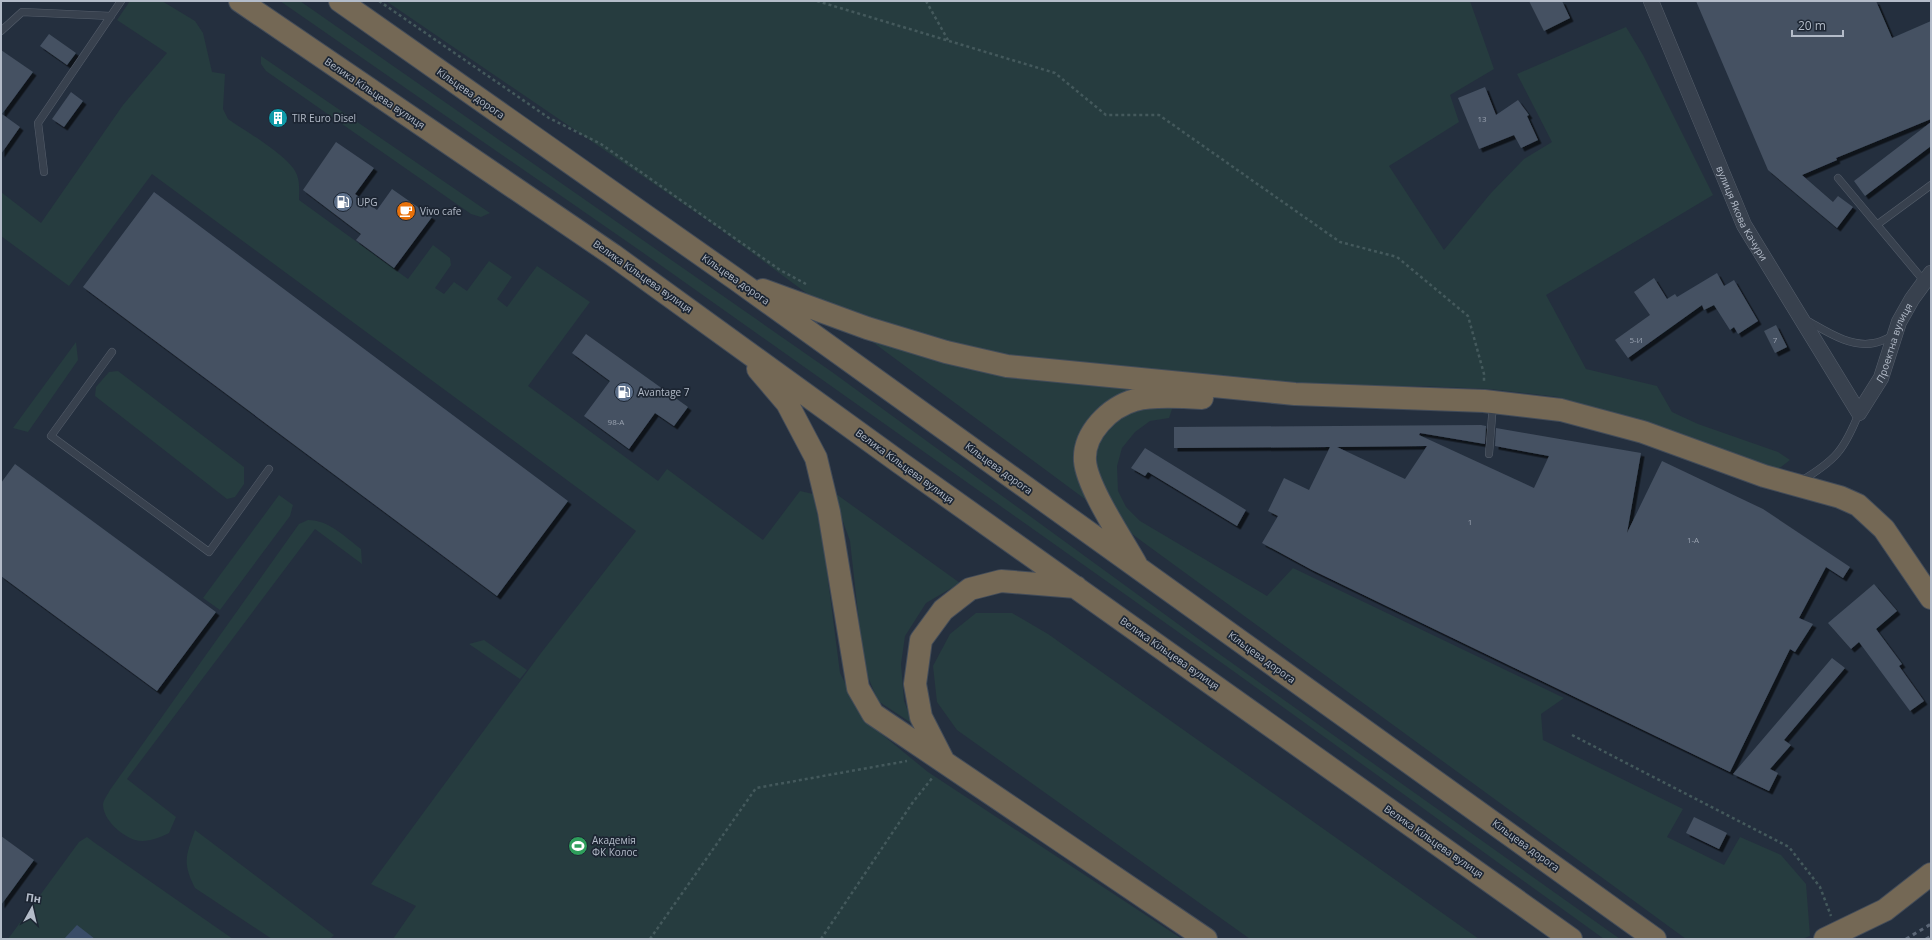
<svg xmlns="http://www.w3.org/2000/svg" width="1932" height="940" viewBox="0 0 1932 940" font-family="'Open Sans',sans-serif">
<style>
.green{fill:#263c3f}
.water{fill:#394c67}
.building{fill:#455162;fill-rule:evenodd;filter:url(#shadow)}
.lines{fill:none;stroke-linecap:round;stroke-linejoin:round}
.lane-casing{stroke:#565f6c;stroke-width:8}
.street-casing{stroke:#565f6c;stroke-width:16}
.highway-casing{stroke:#434c59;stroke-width:24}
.path{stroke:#44595c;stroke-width:2.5;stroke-dasharray:3 3;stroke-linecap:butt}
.lane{stroke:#38414e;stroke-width:7}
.street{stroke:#38414e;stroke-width:15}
.highway{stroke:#746855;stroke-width:22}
.rail{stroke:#5a6575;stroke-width:3;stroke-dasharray:4 4;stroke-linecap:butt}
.labels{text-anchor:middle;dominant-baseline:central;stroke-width:3.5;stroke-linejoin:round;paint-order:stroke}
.number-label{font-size:8px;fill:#98a1af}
.street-label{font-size:10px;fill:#b4bcc9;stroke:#1d2633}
.poi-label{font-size:10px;fill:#b4bcc9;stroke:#1d2633;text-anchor:start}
</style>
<defs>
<filter id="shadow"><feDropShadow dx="3.5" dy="3.5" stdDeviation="0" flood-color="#0009"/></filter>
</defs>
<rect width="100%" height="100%" fill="#242f3e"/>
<path class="green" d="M130,1H162L195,21L203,33L212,72L225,74L223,109L228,119C245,131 291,157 297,175C300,183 299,192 299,200L408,279L433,245L450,258L451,265L435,288L444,294L454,282L467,291L489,261L512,277L497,299L507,307L537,266L590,302L528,386L658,481L667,469L763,540L800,491L813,494L823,541L840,673L863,719L928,772L1182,939H393L416,906L371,884L541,653L636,531L152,174L69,286L1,236V192L41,223L123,105L167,53L117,20Z
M280,1H300L832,372L1211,648L1620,939H1604L1229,668L642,252Z
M386,1H1470L1494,69L1450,95L1459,122L1389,166L1444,250L1491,193L1524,159L1552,142L1517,74L1626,27L1643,55L1713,195L1546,295L1586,369L1657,386L1672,412L1698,424L1778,452L1790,460L1777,470L1558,397L1490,389L1419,386L1297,387L1176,397L1169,418L1150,421L1135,432L1122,448L1117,466L1118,491L1126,507L1140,521L1267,596L1293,568L1564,698L1541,714L1543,740L1683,809L1667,837L1724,865L1740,837L1781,855L1806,884L1810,936L1802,939H1686L1147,545L717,227Z
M261,56L490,213L481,217L471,214L266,71L261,64Z
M76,342L78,360L28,432L13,428Z
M118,371L244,467V484L235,497L227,499L95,396L96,387L109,372Z
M832,491L960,583L926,603L905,636L901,664L904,701L913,724L878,701L864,667L850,541Z
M279,495L293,505L290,516L220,610L203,598Z
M308,520C329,520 345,537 361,549L362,564L315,529L127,779L176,817L169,833C159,838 146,843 135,840C121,835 103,820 103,804C104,799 108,794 110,790L299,524Z
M976,613H1012L1048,634L1479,939H1250L957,730L937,702L933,666L950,634Z
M484,640L527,670L520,679L469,644Z
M195,830L334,935L330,939H272L195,888C182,862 186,856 195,830Z
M87,837L95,843L233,939H8L79,842Z"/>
<path class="water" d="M77,925L95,939H64Z"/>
<path class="building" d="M1529,1H1562L1570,18L1544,31Z
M1696,1H1876L1892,38L1931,21V119L1836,158L1837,160L1802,175L1833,202L1838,196L1853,207L1837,228L1768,170Z
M49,34L76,53L67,65L40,46Z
M1,50L33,72L2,114L20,127L1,154Z
M1485,87L1496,115L1518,100L1529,115L1527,116L1538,140L1521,148L1514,135L1479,149L1458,98Z
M71,92L83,101L64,127L52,119Z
M1931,122V146L1865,196L1854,181Z
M336,142L374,168L355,194L377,210L392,189L432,217L394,268L356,240L361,234L303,190Z
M154,192L568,501L497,596L83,287Z
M1717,273L1724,286L1734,280L1758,321L1738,334L1734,327L1730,330L1714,305L1704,310L1702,305L1628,358L1615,340L1650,315L1634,292L1654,278L1667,299L1675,294L1677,297Z
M1776,325L1787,347L1775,353L1764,331Z
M586,334L688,407L674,426L655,413L629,449L584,416L610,381L572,353Z
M1481,425L1486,426L1485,444L1420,433L1419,435L1534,488L1549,456L1495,446L1496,428L1641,453L1627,533L1662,461L1763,509L1850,567L1843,578L1826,567L1799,618L1813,624L1795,652L1790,649L1730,772L1312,570L1262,543L1278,516L1268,511L1284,478L1309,490L1330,447L1174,448V427ZM1427,446L1405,479L1337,447Z
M1145,448L1246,510L1237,526L1148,472L1145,476L1131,468Z
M15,464L216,612L157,691L1,576V483Z
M1874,584L1897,611L1876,629L1902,664L1899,666L1924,701L1910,711L1859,642L1851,649L1828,623Z
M1832,658L1845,668L1784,740L1791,745L1770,769L1778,773L1769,791L1733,774Z
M1694,817L1727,833L1719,849L1686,833Z
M1,836L34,860L1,905Z"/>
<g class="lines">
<g class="lane-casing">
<path id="lane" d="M1,31L22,12L111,16
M44,172L38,123L121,1
M1838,178L1924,281
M1878,224L1931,185
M1806,320C1826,331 1850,348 1874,343C1881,342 1888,338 1895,335
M112,352L51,436L209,552L269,469
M1489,454L1493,404
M1801,481C1836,460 1844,450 1859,413"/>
</g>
<g class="street-casing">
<g id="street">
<path id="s1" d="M1651,1L1744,225L1859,413L1881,378L1899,322L1912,299L1931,273"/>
</g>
</g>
<g class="highway-casing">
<path id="highway" d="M240,1L613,255L899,462L1571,939
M340,1L737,280L1655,939
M763,290L867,328L946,352L1007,366L1295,394L1484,401L1561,410L1643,432L1764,476L1840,497L1858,505L1884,529L1931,598
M758,369L787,403L816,458L829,512L858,688L873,714L1206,939
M1136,564C1122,539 1087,487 1085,461C1083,433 1110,407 1135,400C1151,395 1185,397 1202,398
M943,760L921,717L915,684L921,640L943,610L970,589L1001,581L1076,587
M1825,939L1885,910L1931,874"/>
</g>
<path class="path" d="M379,1L549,118L601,144L780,270L806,284
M817,1L1055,73L1106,115H1159L1340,242L1397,257L1468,316L1484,374V383
M926,1L948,40
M1572,735L1789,847L1820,887L1831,916
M650,939L756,788L907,761
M821,939L913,802L933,777"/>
<use href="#lane" class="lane"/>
<use href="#street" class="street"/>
<use href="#highway" class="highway"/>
<path class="rail" d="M1906,939L1931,924
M1926,939L1931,936"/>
</g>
<defs>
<g id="building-disc" transform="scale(1)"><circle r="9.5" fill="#0f9aa8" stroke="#1d2633"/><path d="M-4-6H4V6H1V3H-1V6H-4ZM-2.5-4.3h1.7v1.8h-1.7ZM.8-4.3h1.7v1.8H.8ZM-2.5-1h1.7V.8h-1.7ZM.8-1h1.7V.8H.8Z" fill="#fff"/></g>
<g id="fuel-disc" transform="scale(1)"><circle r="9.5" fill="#5c6f8a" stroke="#1d2633"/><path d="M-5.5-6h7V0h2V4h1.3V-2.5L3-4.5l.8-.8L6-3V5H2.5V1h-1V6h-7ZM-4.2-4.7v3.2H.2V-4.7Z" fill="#fff"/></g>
<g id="cafe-disc" transform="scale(1)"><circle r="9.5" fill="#e8710a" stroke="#1d2633"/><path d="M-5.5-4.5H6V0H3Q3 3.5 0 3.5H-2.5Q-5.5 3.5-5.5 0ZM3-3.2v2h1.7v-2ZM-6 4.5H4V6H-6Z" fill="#fff"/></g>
<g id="stadium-disc" transform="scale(1)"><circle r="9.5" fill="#2e9e5b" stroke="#1d2633"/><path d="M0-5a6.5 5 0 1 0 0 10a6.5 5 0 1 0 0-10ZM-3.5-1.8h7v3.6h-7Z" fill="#fff"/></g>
</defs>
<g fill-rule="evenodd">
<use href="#building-disc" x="278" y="118"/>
<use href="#fuel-disc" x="343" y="202"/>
<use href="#cafe-disc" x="406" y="211"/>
<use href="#fuel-disc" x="624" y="392"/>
<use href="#stadium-disc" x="578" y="846"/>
</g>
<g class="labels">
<g class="number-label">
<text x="1482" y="118">13</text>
<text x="1636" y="339">5-И</text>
<text x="1775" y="339">7</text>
<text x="616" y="421">98-А</text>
<text x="1470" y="521">1</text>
<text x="1693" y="539">1-А</text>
</g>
<g class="street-label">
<text transform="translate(375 93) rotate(34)">Велика Кільцева вулиця</text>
<text transform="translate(471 93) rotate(35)">Кільцева дорога</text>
<text stroke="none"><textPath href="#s1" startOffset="231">вулиця Якова Качури</textPath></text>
<text transform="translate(643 276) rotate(35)">Велика Кільцева вулиця</text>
<text transform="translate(736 279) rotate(35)">Кільцева дорога</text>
<text stroke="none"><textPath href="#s1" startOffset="542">Проектна вулиця</textPath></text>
<text transform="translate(905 466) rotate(36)">Велика Кільцева вулиця</text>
<text transform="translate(999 468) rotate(36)">Кільцева дорога</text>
<text transform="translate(1170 653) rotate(35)">Велика Кільцева вулиця</text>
<text transform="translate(1262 657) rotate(36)">Кільцева дорога</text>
<text transform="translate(1434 841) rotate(35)">Велика Кільцева вулиця</text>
<text transform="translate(1526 845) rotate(36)">Кільцева дорога</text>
</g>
<g class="poi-label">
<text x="292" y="118">TIR Euro Disel</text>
<text x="357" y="202">UPG</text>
<text x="420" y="211">Vivo cafe</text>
<text x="638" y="392">Avantage 7</text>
<text x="592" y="840">Академія<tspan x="592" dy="12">ФК Колос</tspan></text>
</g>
</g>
<rect width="1932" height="940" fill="none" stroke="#b4bcc9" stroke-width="4"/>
<g transform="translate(32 908) rotate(8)" stroke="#1d2633" stroke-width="3" paint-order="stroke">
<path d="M0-3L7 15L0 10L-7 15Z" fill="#b4bcc9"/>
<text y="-6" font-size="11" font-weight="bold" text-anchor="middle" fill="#b4bcc9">Пн</text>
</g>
<path d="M1792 30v6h51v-6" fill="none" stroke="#b4bcc9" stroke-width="2"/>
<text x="1798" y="30" font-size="12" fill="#b4bcc9" stroke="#1d2633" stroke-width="3" paint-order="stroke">20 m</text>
</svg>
